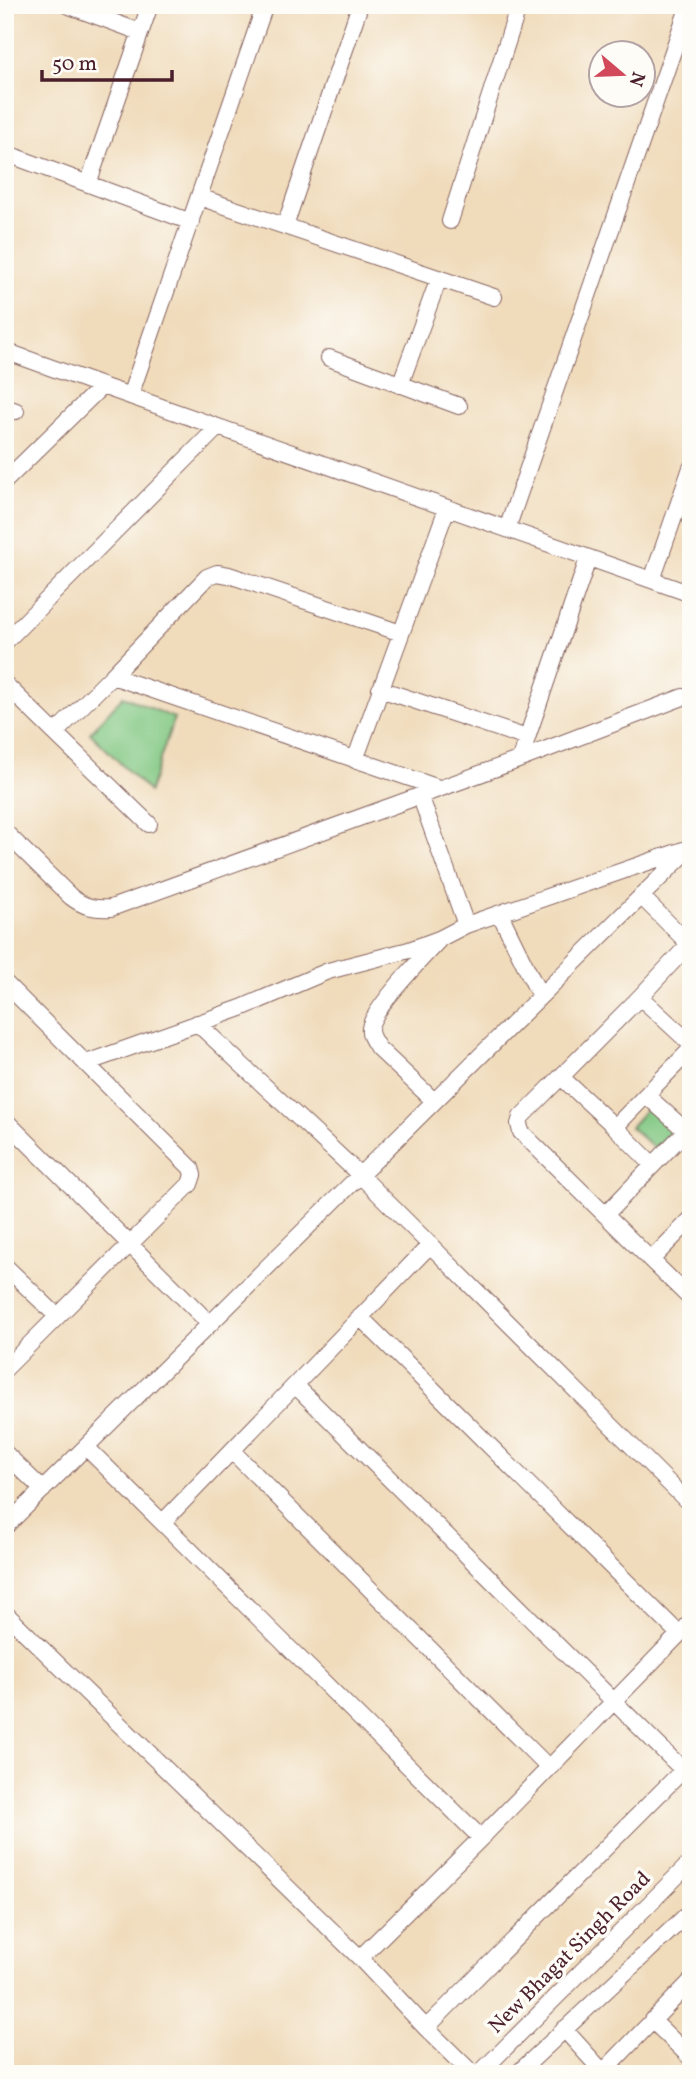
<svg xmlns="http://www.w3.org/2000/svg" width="696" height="2079" viewBox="0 0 696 2079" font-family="Vollkorn,serif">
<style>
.green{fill:#82c883;stroke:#667457;stroke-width:2}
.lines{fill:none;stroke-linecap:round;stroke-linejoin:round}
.minor-casing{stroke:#84615d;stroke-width:18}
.minor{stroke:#fff;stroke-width:16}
.labels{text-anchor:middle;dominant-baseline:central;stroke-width:7;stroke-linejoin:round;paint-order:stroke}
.street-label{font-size:21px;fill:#4a1f2b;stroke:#fdfcf7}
</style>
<rect width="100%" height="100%" fill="#fdfcf7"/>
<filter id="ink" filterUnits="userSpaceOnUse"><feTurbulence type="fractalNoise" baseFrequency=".0143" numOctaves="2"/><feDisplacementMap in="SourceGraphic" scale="14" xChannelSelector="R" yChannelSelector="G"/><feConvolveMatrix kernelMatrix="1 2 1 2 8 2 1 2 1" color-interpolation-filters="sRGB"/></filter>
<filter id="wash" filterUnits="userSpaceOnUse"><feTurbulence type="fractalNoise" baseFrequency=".00686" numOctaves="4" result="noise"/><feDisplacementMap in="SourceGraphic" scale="28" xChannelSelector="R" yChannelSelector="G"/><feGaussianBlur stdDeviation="1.57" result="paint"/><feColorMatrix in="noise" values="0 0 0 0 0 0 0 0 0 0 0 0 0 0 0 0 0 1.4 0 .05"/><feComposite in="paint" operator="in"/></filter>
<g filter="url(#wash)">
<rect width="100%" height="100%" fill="#f0dbbb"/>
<path class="green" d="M123,696L174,718L149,792L90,733Z
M647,1108L672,1130L655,1149L630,1127Z"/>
</g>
<g filter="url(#ink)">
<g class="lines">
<g class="minor-casing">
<path id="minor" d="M67,5L140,32
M5,153L191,222
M88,184L150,5
M199,197L494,297
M450,221L519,5
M285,226L360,5
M5,351L102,386
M329,358L459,406
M400,385L439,278
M130,396L265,5
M5,407L16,411
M5,481L102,386L691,594
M507,529L689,5
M652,580L691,468
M401,633L229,575L217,573L207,577L112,676L439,788
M5,642L217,428
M112,676L55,733L149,824
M5,684L55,733
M380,689L527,738
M521,759L527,738L588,559
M355,760L447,508
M420,795L466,925L683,850
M5,832L71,897C84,907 94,909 111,908L521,759L683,697
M641,896L691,946
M500,914L540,996
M691,942L640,997L521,1117L519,1124L521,1132L651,1260L691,1219
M5,983L191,1168L193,1175L190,1184L5,1369
M640,997L691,1044
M197,1023L360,1175L691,1505
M86,1063L241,1008L328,971L409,950L439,939L466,925
M561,1077L615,1127
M646,1095L615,1127L653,1165
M434,1101L378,1048C374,1041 369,1036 370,1028C372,1010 424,956 438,941
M5,1120L210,1324
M686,1131L646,1095L691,1049
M605,1215L686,1131L691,1136
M651,1260L691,1299
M5,1266L57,1316
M360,1317L679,1634
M295,1385L683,1770
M86,1447L481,1838
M232,1451L549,1768
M5,1453L43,1490
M163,1522L430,1245
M5,1527L691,847
M5,1613L360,1958L426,2028L473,2074
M360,1958L481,1838L691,1622
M652,2020L691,2058
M426,2028L691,1762
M564,2029L603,2072
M479,2074L691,1862
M517,2074L691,1911
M601,2074L691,1981"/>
</g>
<use href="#minor" class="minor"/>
</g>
</g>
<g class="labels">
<g class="street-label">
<text transform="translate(570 1953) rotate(-45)">New Bhagat Singh Road</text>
</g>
</g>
<rect width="696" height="2079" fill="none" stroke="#fdfcf7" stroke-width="28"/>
<g transform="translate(622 74) rotate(109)"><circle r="33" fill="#fdfcf7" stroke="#b5a4a5" stroke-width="2"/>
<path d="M0-5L12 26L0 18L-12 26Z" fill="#d1495b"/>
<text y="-10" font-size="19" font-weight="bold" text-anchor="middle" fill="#4a1f2b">N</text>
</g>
<path d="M42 70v10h130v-10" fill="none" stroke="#4a1f2b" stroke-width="3.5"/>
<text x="52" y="70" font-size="21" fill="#4a1f2b" stroke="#fdfcf7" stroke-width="5" paint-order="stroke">50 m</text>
</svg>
